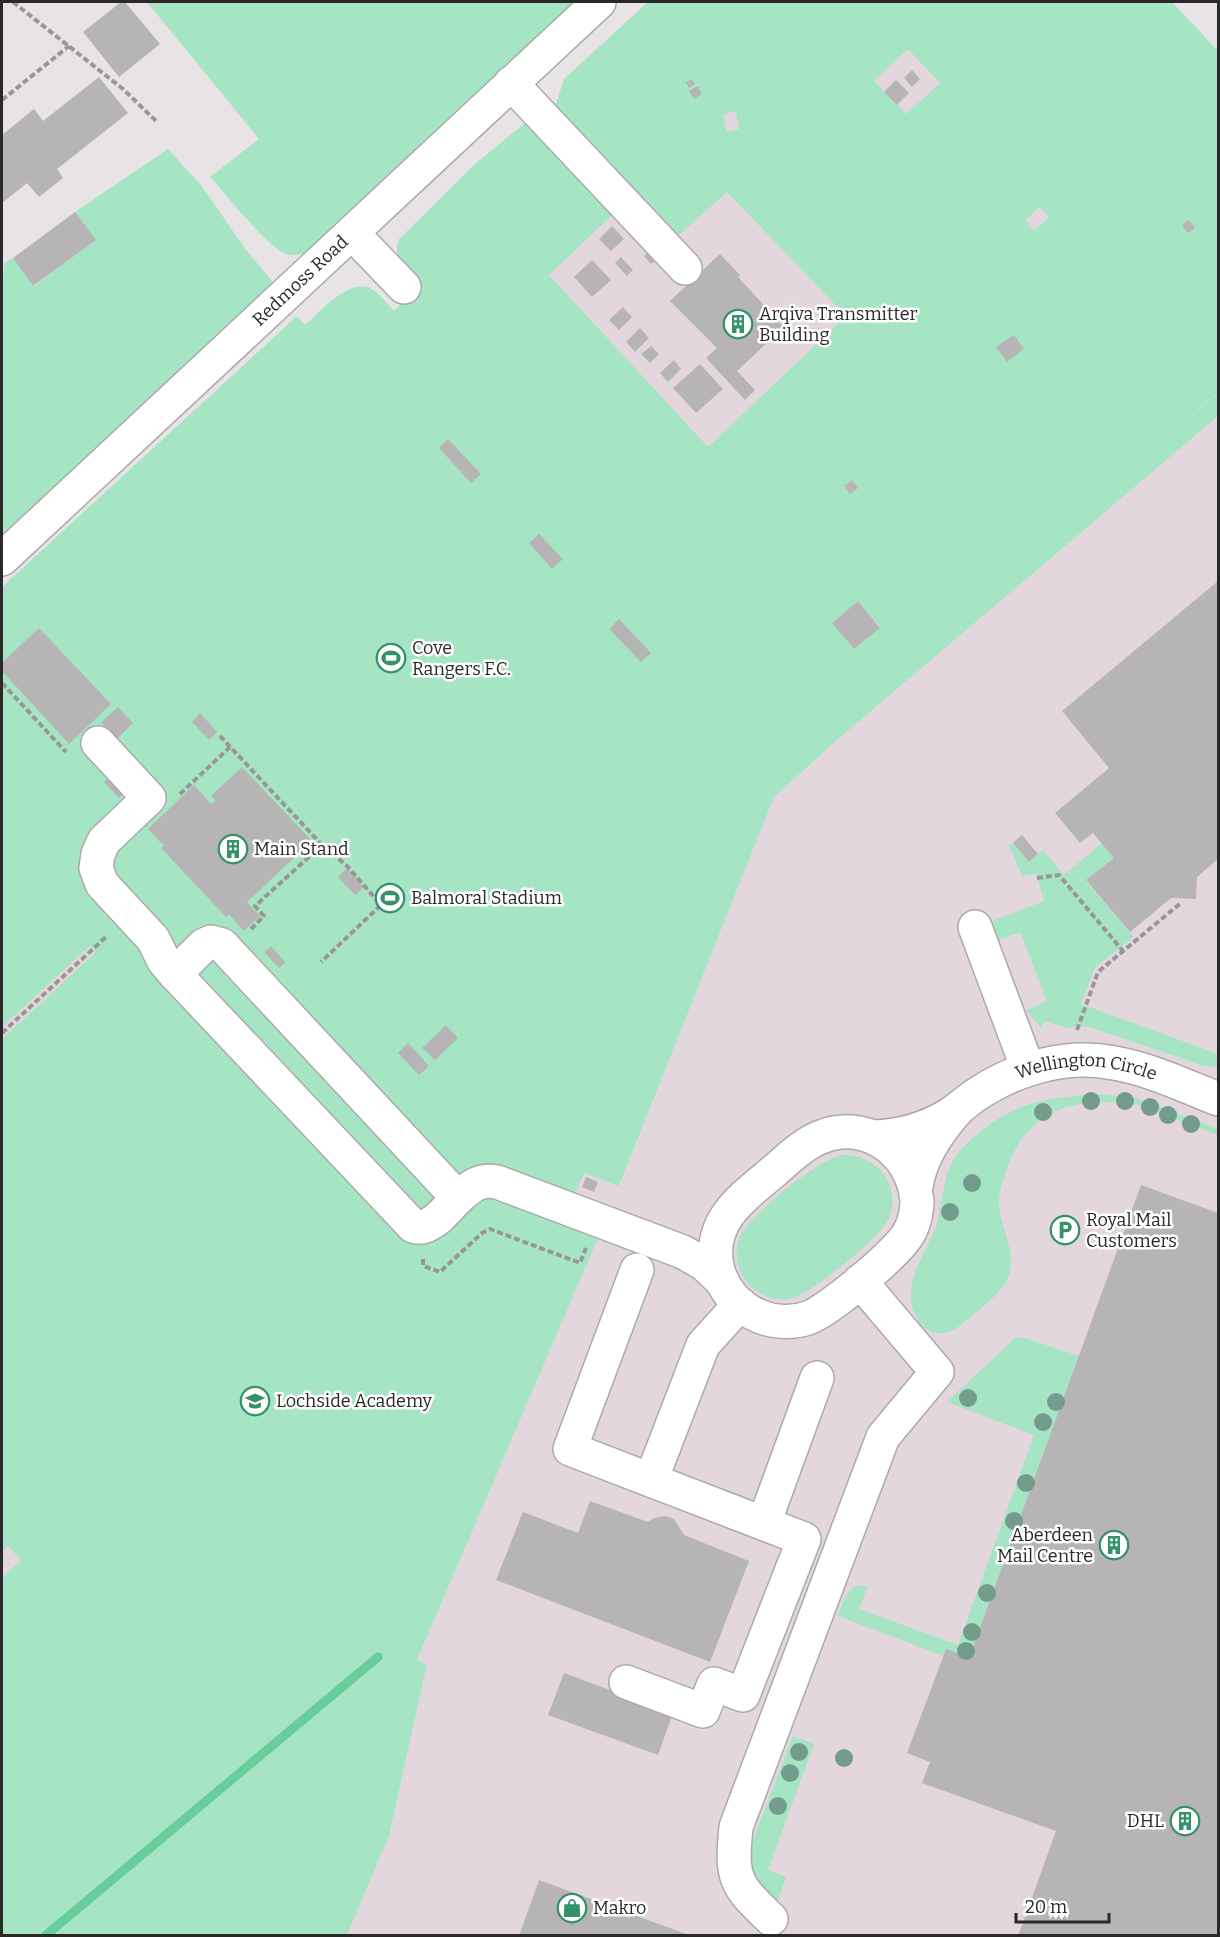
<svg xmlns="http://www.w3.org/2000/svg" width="1220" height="1937" viewBox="0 0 1220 1937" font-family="Bitter,serif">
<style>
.built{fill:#e3d7dd}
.green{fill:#a5e5c4;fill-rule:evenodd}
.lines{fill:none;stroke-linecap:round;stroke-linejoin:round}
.stream{stroke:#67cd9d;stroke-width:9}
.building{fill:#b7b4b6}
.minor-casing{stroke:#aca9aa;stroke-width:36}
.path{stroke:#999697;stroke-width:4;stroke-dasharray:6 3;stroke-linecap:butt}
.minor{stroke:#fff;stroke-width:33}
.tree{fill:#739c8c}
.labels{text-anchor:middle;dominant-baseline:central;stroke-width:5;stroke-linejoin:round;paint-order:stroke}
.street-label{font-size:18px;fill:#2a2829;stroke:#fff}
.poi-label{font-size:18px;fill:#2a2829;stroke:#fff;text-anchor:start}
</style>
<rect width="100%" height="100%" fill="#e8e4e6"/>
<path class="built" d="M648,2H1172L1218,51V1935H347L389,1836L427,1664L417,1660L465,1547L2,1934V851L90,945L492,1391L598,1239L562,1224L584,1172L620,1185L774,797L425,246L555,107L564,79Z"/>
<path class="green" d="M147,2H574L577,4L313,250C304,253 296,257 286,254C266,246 227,195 210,177L259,139Z
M648,2H1172L1218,51V392L1078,511L1218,393V416L838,739L774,797L619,1186L584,1173L562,1224L598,1238L417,1660L427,1664L389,1836L347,1935H2V1578L21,1560L8,1546L2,1551V1039L96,952L90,946L2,1027V587L297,316L305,325C319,312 350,278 370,288C380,293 387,304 394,311L420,285C408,272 391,259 399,239L475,164L526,122L613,214L549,275L708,447L846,316L727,192L677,237L555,107L564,79ZM908,49L940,83L906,114L874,81ZM736,111L739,129L727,132L723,114ZM1040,207L1049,217L1034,231L1025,220ZM858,601L880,627L854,649L832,623Z
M168,149L201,185L246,250L272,281L269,291L2,534V305L4,263L13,258L34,286L95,240L75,212Z
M1013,843L1029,862L1043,850L1064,875L1102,843L1114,858L1086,881L1134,937L1095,967L1081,1004L1218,1054V1067L1204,1066L1086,1026L1067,1028L1045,1021L1041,1028L1026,1010L1047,1001L1020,932L998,940L990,922L1044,901L1036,874L1022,876L1009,846Z
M1095,1094L1135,1098L1218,1129V1135C1199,1128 1179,1120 1159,1113C1151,1110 1142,1105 1133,1104C1125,1102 1115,1103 1106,1102C1060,1101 1024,1121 1008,1166C1004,1177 1000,1188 999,1201C998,1226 1018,1250 1009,1275C1002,1294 981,1308 966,1321C955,1330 945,1337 930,1331C922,1328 919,1322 915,1315C901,1284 926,1253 936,1226C943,1205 942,1179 953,1160C961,1148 971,1139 981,1131C1020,1100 1048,1099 1095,1094Z
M842,1155C859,1155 872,1160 883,1173C893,1186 896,1205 888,1220C879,1238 812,1293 793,1298C759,1308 725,1269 740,1236C750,1215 820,1158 842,1155Z
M1015,1338H1025L1079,1356L969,1658L946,1650L943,1656L838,1616C844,1600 847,1582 868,1586L859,1609L958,1645L1034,1435L947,1402Z
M793,1736L814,1744L768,1870L786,1877L775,1908L765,1897L750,1867V1848Z"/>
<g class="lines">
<path class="stream" d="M45,1936L378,1657"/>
</g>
<path class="building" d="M121,2H125L160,44L119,77L83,32Z
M912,70L920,79L912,87L904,78Z
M99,77L128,113L57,169L63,178L39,197L27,183L2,203V135L34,109L43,121Z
M692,79L695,84L689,88L686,82Z
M896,80L909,93L897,105L884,92Z
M698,86L702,94L694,99L689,91Z
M75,212L96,240L33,286L13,258Z
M1189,220L1195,228L1188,233L1182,225Z
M612,226L624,239L611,251L599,239Z
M648,252L656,260L651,264L644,256Z
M720,254L740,275L738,277L784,327L737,371L755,390L745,400L706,358L717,348L670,301Z
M621,257L633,270L627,276L615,263Z
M592,260L611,280L592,297L574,277Z
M623,307L632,317L619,330L609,320Z
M640,328L649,338L635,352L626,342Z
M1014,335L1024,349L1007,362L996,347Z
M651,346L659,354L650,363L641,354Z
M674,360L681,369L668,382L660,373Z
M700,364L723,389L696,413L673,388Z
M448,439L481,474L471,483L439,448Z
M852,480L858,488L850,494L844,486Z
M539,534L563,559L552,569L529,543Z
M1218,581V861L1217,860L1197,877L1196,899L1171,898L1130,932L1086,880L1114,858L1093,833L1080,843L1055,813L1109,768L1062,711Z
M858,601L880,628L854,649L832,623Z
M619,619L651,653L641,662L609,629Z
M39,628L111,704L69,744L2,671V663Z
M118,707L133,723L117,739L101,722Z
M200,713L217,732L209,740L192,722Z
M242,767L312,841L247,902L260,916L244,931L229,914L226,917L161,848L164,846L148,829L194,785L211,804L215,800L211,796Z
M111,776L125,791L119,798L104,782Z
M1022,835L1038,854L1029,862L1013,843Z
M347,868L364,887L355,895L338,877Z
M271,946L285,962L279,968L264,952Z
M446,1025L458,1038L435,1060L422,1048Z
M408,1043L429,1066L419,1075L398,1053Z
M586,1177L598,1182L594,1192L582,1187Z
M1141,1185L1218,1213V1936H1018L1056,1831L922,1783L930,1762L907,1753L946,1649L969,1658Z
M590,1501L648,1522L654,1518L665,1516L674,1519L684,1535L749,1561L710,1662L496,1580L523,1512L578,1533Z
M564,1673L673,1713L658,1755L548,1715Z
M539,1880L689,1935V1936H519Z"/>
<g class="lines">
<g class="minor-casing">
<g id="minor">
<path d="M511,83L685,268"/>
<path d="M352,233L404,287"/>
<path id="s1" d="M2,559L599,2"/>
<path d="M98,743L149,798L104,841L98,854L96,868L102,884L153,939L164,961L175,974"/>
<path d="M975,927L1028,1069"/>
<path d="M211,942L222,945L458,1198C447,1208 430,1233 413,1226L175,974L204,945Z"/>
<path id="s2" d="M874,1137C901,1136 926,1129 949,1115C960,1108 970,1098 982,1091C1020,1067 1069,1054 1114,1063C1150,1069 1185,1086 1218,1099"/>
<path d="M915,1188C904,1147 863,1120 821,1137C803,1144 788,1159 773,1172C743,1197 708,1221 717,1266C722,1289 738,1308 759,1316C774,1323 793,1323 808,1318C829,1310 901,1251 910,1231C915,1221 917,1210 917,1200C916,1196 915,1191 916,1187C920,1157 939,1130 959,1108"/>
<path d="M458,1198C471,1186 479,1179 497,1182L683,1252L704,1264L722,1281"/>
<path d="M651,1480L703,1345L740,1304"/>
<path d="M764,1523L817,1378"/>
<path d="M626,1682L703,1711L714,1684L743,1695L804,1539L570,1449L637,1270"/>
<path d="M771,1919C734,1884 731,1878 736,1827L883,1437L937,1372L860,1281"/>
</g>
</g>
<path class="path" d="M13,2L123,89L156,121
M2,100L69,46
M2,683L66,752
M220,736L322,845L347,866L381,905L321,962
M180,794L230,747
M1037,878L1059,875L1123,951
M251,929L264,916L255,906L322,845
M1077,1030L1098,972L1182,902
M2,1033L107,936
M423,1259V1266L440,1272L482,1233L490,1229L580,1263L586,1248"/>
<use href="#minor" class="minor"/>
</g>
<g class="tree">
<circle cx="1091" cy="1101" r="9"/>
<circle cx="1125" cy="1101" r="9"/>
<circle cx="1150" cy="1107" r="9"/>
<circle cx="1043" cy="1112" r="9"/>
<circle cx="1168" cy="1115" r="9"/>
<circle cx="1191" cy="1124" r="9"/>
<circle cx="972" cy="1183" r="9"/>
<circle cx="950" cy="1212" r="9"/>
<circle cx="968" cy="1398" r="9"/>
<circle cx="1056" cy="1402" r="9"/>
<circle cx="1043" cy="1422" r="9"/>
<circle cx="1026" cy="1483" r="9"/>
<circle cx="1014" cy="1521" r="9"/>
<circle cx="987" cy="1593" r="9"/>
<circle cx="972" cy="1632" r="9"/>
<circle cx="966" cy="1651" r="9"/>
<circle cx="799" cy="1752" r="9"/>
<circle cx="844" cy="1758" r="9"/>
<circle cx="790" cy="1773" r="9"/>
<circle cx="778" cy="1806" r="9"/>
</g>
<defs>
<g id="building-ring" transform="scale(1.5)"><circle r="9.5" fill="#fff" stroke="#349169" stroke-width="1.5"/><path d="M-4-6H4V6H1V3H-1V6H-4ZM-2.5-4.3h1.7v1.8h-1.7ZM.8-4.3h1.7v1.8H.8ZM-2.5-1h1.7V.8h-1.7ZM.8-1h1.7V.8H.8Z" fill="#349169"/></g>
<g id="stadium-ring" transform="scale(1.5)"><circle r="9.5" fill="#fff" stroke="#349169" stroke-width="1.5"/><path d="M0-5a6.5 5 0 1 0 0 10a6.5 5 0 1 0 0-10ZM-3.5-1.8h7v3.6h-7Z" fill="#349169"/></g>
<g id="parking-ring" transform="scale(1.5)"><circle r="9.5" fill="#fff" stroke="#349169" stroke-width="1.5"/><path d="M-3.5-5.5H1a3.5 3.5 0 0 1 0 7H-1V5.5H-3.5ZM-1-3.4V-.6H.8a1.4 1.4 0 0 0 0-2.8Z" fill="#349169"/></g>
<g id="school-ring" transform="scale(1.5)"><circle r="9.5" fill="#fff" stroke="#349169" stroke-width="1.5"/><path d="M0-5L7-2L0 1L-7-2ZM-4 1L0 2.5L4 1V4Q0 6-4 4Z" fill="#349169"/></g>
<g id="shop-ring" transform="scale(1.5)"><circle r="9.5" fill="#fff" stroke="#349169" stroke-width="1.5"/><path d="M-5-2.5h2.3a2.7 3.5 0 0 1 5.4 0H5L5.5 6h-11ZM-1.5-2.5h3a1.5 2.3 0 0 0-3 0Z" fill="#349169"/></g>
</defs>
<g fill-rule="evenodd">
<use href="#building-ring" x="738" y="324"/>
<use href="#stadium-ring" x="391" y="658"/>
<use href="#building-ring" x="233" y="849"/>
<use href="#stadium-ring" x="390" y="898"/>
<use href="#parking-ring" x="1065" y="1230"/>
<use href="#school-ring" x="255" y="1401"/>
<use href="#building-ring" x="1114" y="1545"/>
<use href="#building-ring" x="1185" y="1821"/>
<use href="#shop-ring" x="572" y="1908"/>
</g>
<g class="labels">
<g class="street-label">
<text stroke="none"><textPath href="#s1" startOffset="408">Redmoss Road</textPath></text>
<text stroke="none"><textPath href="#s2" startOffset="230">Wellington Circle</textPath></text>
</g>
<g class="poi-label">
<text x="759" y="314">Arqiva Transmitter<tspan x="759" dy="21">Building</tspan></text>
<text x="412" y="648">Cove<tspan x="412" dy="21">Rangers F.C.</tspan></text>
<text x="254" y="849">Main Stand</text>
<text x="411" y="898">Balmoral Stadium</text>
<text x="1086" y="1220">Royal Mail<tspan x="1086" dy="21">Customers</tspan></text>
<text x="276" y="1401">Lochside Academy</text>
<text x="1093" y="1535" text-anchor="end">Aberdeen<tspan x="1093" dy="21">Mail Centre</tspan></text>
<text x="1164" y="1821" text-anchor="end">DHL</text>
<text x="593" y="1908">Makro</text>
</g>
</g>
<rect width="1220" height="1937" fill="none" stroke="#2a2829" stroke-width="6"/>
<path d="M1016 1913v9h93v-9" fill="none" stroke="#2a2829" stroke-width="3"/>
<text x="1025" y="1913" font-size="18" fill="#2a2829" stroke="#ffffff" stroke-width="4.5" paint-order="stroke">20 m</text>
</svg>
